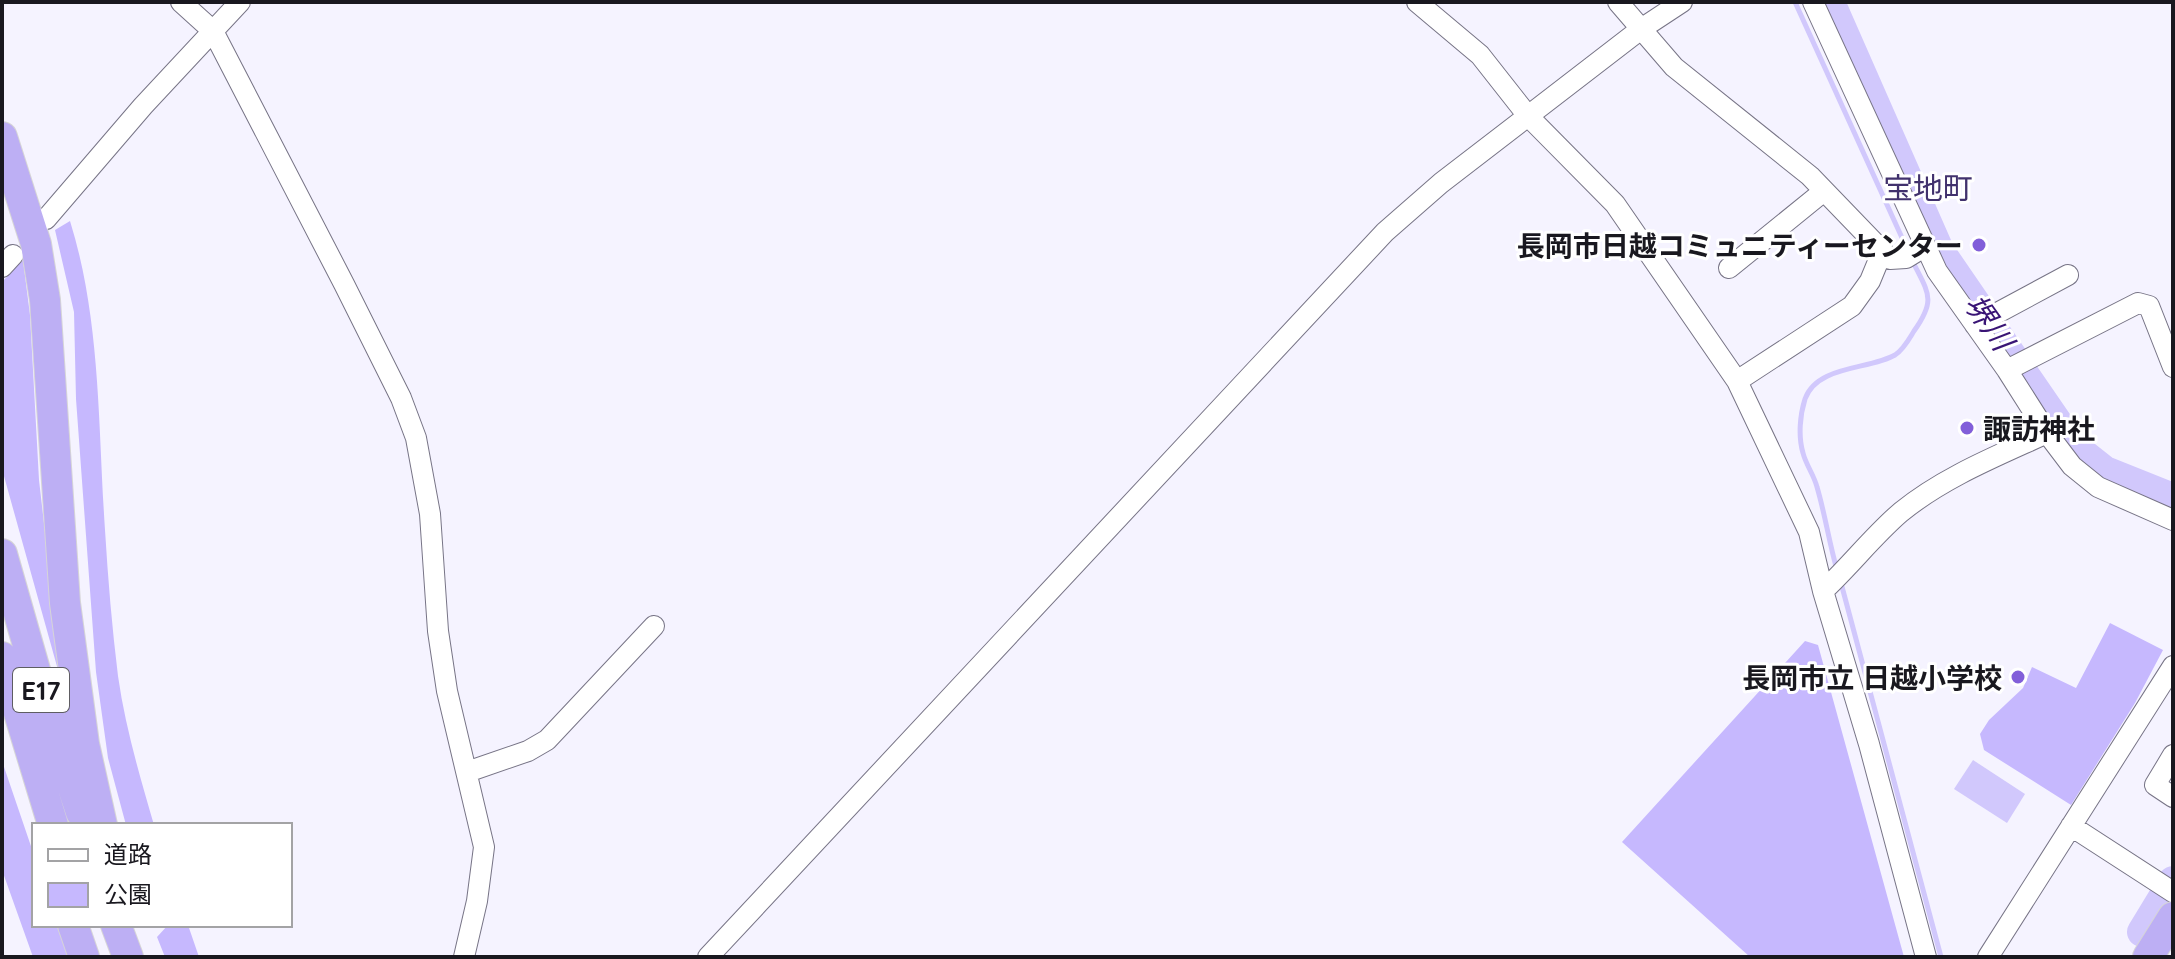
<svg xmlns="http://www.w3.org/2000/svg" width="2175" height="959" viewBox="0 0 2175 959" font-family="Quicksand,'Noto Sans JP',sans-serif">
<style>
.green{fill:#c6b8fe}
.water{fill:#d1c8fc}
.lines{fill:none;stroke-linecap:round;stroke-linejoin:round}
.stream{stroke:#d1c8fc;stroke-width:5}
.river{stroke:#d1c8fc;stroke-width:30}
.minor-casing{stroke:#777486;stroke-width:22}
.highway-casing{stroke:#d6d5d7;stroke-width:32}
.minor{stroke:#fff;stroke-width:20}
.highway{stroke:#bdaff4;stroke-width:30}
.poi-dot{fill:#825fd9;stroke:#fff;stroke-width:3}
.labels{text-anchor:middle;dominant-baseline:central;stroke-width:6;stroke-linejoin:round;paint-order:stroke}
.shield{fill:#fff;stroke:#5e5d62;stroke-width:2}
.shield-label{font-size:26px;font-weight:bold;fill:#19181f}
.poi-label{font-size:28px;font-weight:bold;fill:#19181f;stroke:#fff;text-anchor:end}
.neighbourhood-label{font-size:30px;fill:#41316d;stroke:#fff}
.water-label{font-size:30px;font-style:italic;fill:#391475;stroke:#fff}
</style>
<rect width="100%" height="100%" fill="#f5f3ff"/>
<path class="green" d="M70,221C101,320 98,427 105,530C108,579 112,628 118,676C125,726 140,777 154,825H126L108,758L96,672L76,399L74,312L55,230Z
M23,260L30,315L39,480L63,688L2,469V282Z
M2110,623L2163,650L2135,703L2071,805L1984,750L1980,734L1989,720L2023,688L2032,667L2076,688Z
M1805,641L1818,645L1904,957H1750L1622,842Z
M2,761L34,855V925H58L69,957H33L2,870Z
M168,925H188L199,957H165L157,937Z"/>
<path class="water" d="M1973,760L2025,794L2007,823L1954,789Z"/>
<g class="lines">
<path class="stream" d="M1795,2L1908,251
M1837,570C1829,542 1825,514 1817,487C1814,475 1806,465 1803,453C1798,436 1800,415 1805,399C1817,365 1869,370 1895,355C1904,349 1909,339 1914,331C1937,299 1928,293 1912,260
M1841,583L1941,957"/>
<path class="river" d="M1830,2L1939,250L2064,432L2081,452L2105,471L2173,498
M2142,932L2173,881"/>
<g class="minor-casing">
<path id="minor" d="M181,2L213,31L344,284L401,398L416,438L430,514L438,631L447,691L484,847L477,901L464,957
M1417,2L1480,55L1528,116L1615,204L1737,381L1809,532L1823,591L1869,744L1926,957
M1618,2L1674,67L1810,176L1890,259L1906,258L1924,247
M1813,2L1937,271L2007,370L2047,433L2072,466L2098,487L2173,520
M46,219L143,106L240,2
M2,267L13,255
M1729,268L1824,191
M1975,325L2068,275
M2007,370L2138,303L2149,306L2173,367
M1737,381L1852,306L1870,281L1882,252
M1823,591C1850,566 1873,536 1901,512C1944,477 1997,456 2047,433
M2173,755L2155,785L2173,797
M467,772L528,751L547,740L654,626
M2071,826L2173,892
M708,957L1385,232L1441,183L1641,29L1682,2
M1988,957L2173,666"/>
</g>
<g class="highway-casing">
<path id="highway" d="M2,137L36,244L45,300L65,603L84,744L102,825
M2,554L39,684L81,812
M2,657L53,825
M73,925L84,957
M116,925L128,957
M2148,957L2173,917"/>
</g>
<use href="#minor" class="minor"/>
<use href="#highway" class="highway"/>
</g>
<g class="poi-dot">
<circle cx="1979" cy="245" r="8"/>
<circle cx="1967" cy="428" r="8"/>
<circle cx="2018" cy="677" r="8"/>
</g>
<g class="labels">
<rect class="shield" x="13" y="668" width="56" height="44" rx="6"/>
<g class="shield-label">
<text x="41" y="690">E17</text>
</g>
<g class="poi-label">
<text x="1963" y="245">長岡市日越コミュニティーセンター</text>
<text x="1983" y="428" text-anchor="start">諏訪神社</text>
<text x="2002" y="677">長岡市立 日越小学校</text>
</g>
<g class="neighbourhood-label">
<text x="1928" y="188">宝地町</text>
</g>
<g class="water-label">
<text transform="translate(1989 322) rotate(55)">堺川</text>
</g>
</g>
<rect width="2175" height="959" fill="none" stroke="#19181f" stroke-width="8"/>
<rect x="32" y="823" width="260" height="104" fill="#ffffff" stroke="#a3a3a5" stroke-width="2"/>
<rect x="48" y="849" width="40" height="12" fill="#ffffff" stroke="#a3a3a5" stroke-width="2"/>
<text x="104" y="863" font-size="24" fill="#19181f">道路</text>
<rect x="48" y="883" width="40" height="24" fill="#c6b8fe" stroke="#a3a3a5" stroke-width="2"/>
<text x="104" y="903" font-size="24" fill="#19181f">公園</text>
</svg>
